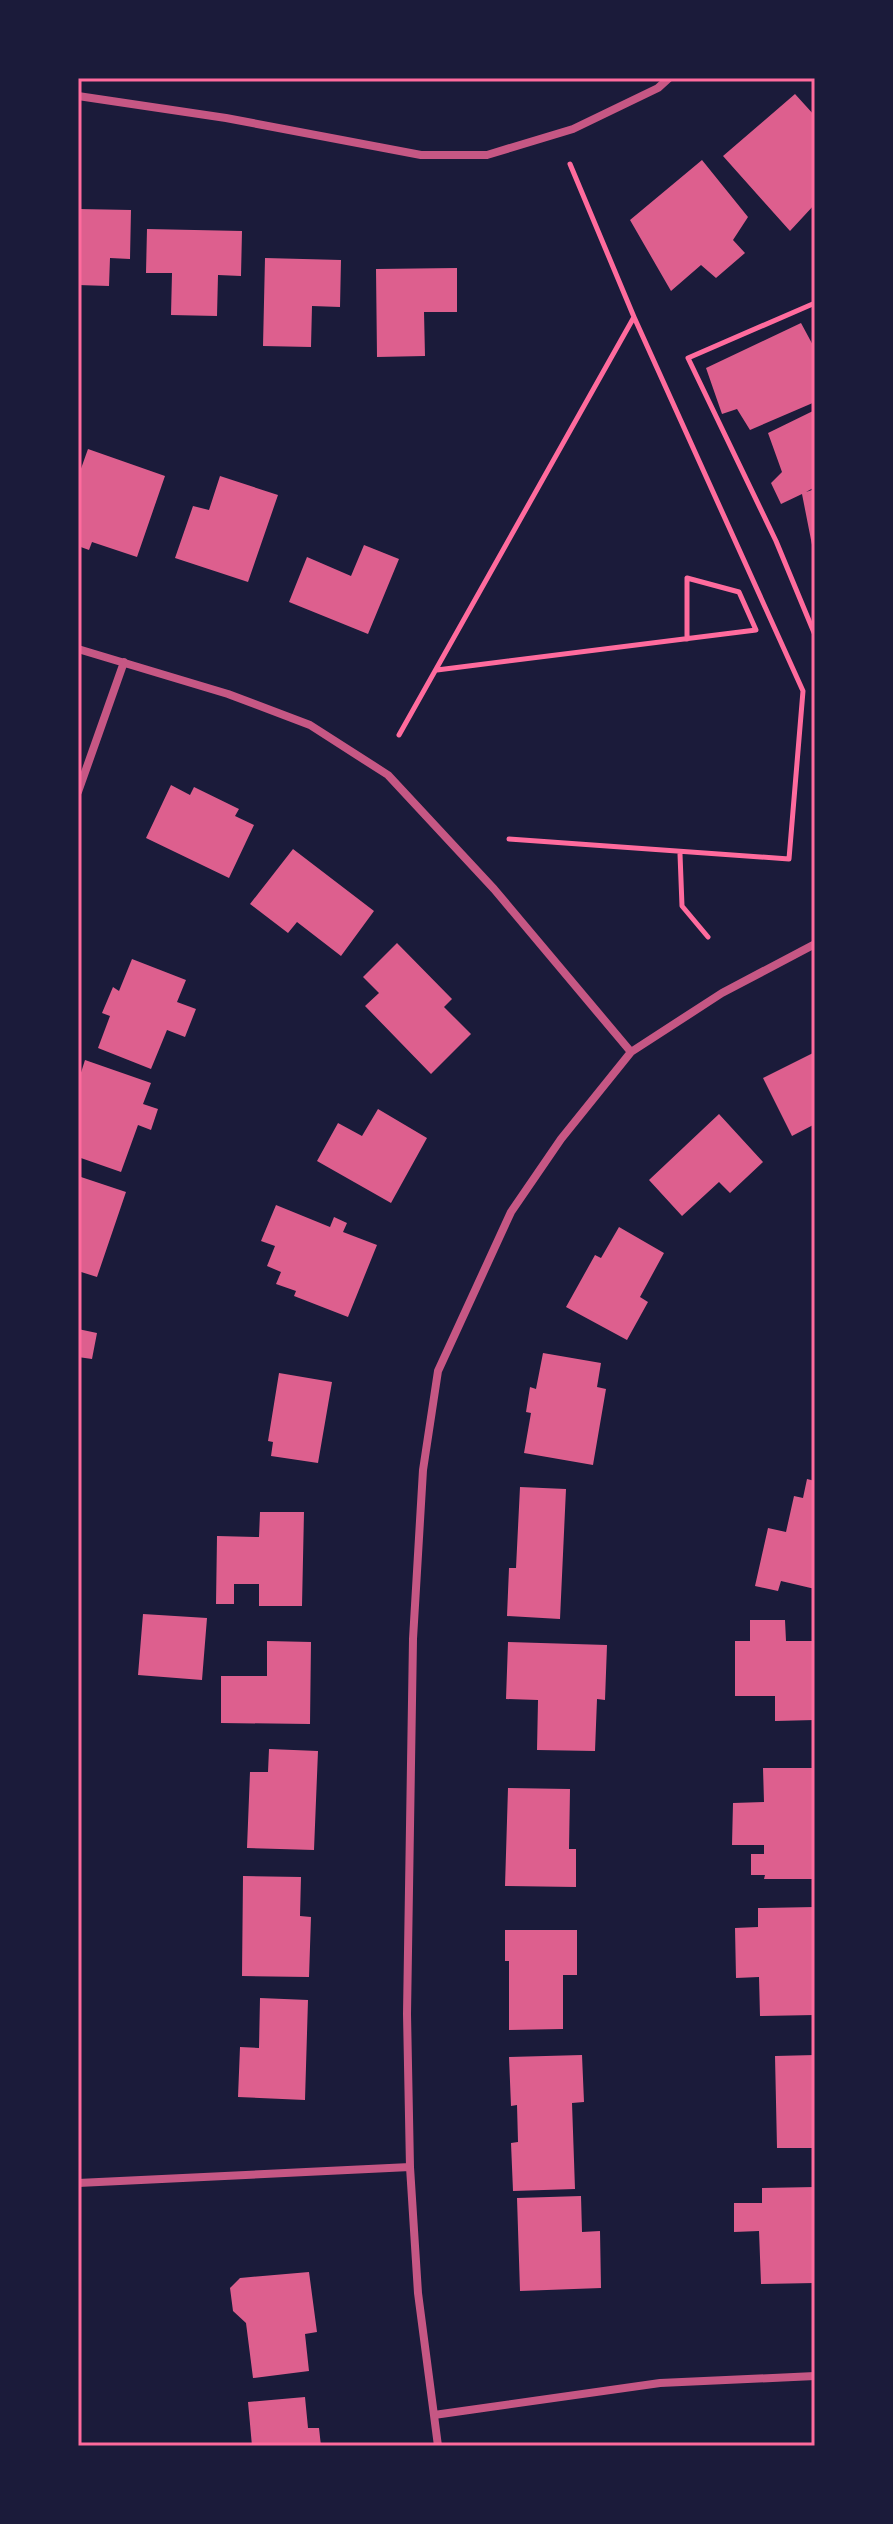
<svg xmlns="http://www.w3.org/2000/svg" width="893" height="2524" viewBox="0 0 893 2524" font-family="Quicksand,sans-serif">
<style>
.building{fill:#dd5f8e}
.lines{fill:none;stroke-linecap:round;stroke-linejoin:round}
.path{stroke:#ff6b9d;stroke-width:5}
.minor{stroke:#c65784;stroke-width:8}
.neatline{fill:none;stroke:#ff6b9d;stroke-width:3}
</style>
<rect width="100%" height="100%" fill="#1b1b3a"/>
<path class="building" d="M795,94L815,116V204L790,231L723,156Z
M702,160L748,217L733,240L745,253L716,278L701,265L671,291L630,220Z
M78,209L131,210L130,259L110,258L109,286L78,285Z
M147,229L242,231L241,276L218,275L217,316L171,315L172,273H146Z
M265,258L341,260L340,307L312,306L311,347L263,346Z
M457,268V312H424L425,356L377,357L376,269Z
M801,323L815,349V402L750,430L737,409L722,414L706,368Z
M815,410V487L806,492L815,489L814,555L802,494L781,504L771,483L782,472L768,433Z
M88,449L165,476L137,557L92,542L89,550L78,546V477Z
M220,476L278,495L248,582L175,558L193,506L209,510Z
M364,545L399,559L368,634L289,602L307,557L351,576Z
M171,785L190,795L194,787L239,809L235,816L254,825L229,878L146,838Z
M293,849L374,911L341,956L297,922L288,933L250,904Z
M397,943L452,999L444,1007L471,1034L431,1074L365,1006L379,993L363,977Z
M132,959L186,980L177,1002L196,1009L185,1037L167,1030L151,1069L98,1048L110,1016L102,1013L113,987L119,991Z
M815,1052V1124L792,1136L763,1078Z
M85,1060L151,1083L143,1104L158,1109L151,1130L138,1125L121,1172L78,1157V1082Z
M378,1109L427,1138L391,1203L317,1161L338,1123L362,1136Z
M719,1114L763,1162L730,1193L719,1182L682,1216L649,1180Z
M78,1176L126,1192L97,1277L78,1271Z
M276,1205L330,1227L334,1217L347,1223L343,1232L377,1245L348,1317L294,1296L296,1291L276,1284L281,1272L267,1266L275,1246L261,1241Z
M619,1227L664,1253L640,1297L648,1302L627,1340L566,1307L595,1255L601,1258Z
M78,1329L97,1333L92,1359L78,1357Z
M543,1353L601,1363L597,1387L606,1389L593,1465L524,1453L531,1413L526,1412L530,1387L536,1389Z
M279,1373L332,1382L318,1463L271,1456L273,1442L268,1441Z
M807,1479L815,1481V1589L781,1581L778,1591L755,1586L768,1528L786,1532L794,1496L803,1498Z
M520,1487L566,1489L560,1619L507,1616L509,1568H516Z
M260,1512H304L302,1606H259V1584H234V1604H216L217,1536L259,1537Z
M143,1614L207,1618L202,1680L138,1675Z
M750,1620H785L786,1641H815V1720L775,1721V1696H735V1641H750Z
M267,1641L311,1642L310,1724L221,1723V1676H267Z
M508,1642L607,1645L605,1700L597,1699L595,1751L537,1750L538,1700L506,1699Z
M269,1749L318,1751L314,1850L247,1848L250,1772H268Z
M763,1768H815V1879H764L765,1875H751V1854H764V1845H732L733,1803L764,1802Z
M508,1788L570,1789L569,1849H576V1887L505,1886Z
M243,1876L301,1877L300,1916L311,1917L309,1977L242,1976Z
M815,1907V2015L760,2016L759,1977L736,1978L735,1928L758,1927V1908Z
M505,1930H577V1975H563V2029L509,2030V1961H505Z
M260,1998L308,2000L305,2100L238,2097L240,2047L259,2048Z
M582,2055L584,2102L572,2103L575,2189L513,2191L511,2143L518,2142L517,2105L511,2106L509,2057Z
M815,2055V2148H777L775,2056Z
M815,2187V2283L761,2284L759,2231L734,2232V2203H762V2188Z
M581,2196L582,2232L600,2231L601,2288L520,2291L517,2198Z
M309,2272L317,2332L305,2334L309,2371L253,2378L246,2323L233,2311L230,2288L240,2278Z
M305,2397L308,2428H319L321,2446H252L248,2402Z"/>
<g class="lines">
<path class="path" d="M815,303L688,358L776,541L815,635
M437,670L756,630L739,592L687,578V639
M399,735L634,317L570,164
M509,839L789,859L803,691L634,317
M680,854L682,906L708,937"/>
<path class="minor" d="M78,96L226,118L421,155H487L573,129L658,88L669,78
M78,649L228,694L310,725L388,775L494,889L631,1052
M78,792L124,662
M78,2183L410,2167
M434,2415L660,2383L815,2376
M438,2446L418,2293L410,2167L407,2014L413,1639L423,1470L438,1371L511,1212L561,1139L631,1052L722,993L815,944"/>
</g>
<rect width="893" height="2524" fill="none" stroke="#1b1b3a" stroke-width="160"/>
<rect x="80" y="80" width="733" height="2364" class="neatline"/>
</svg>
